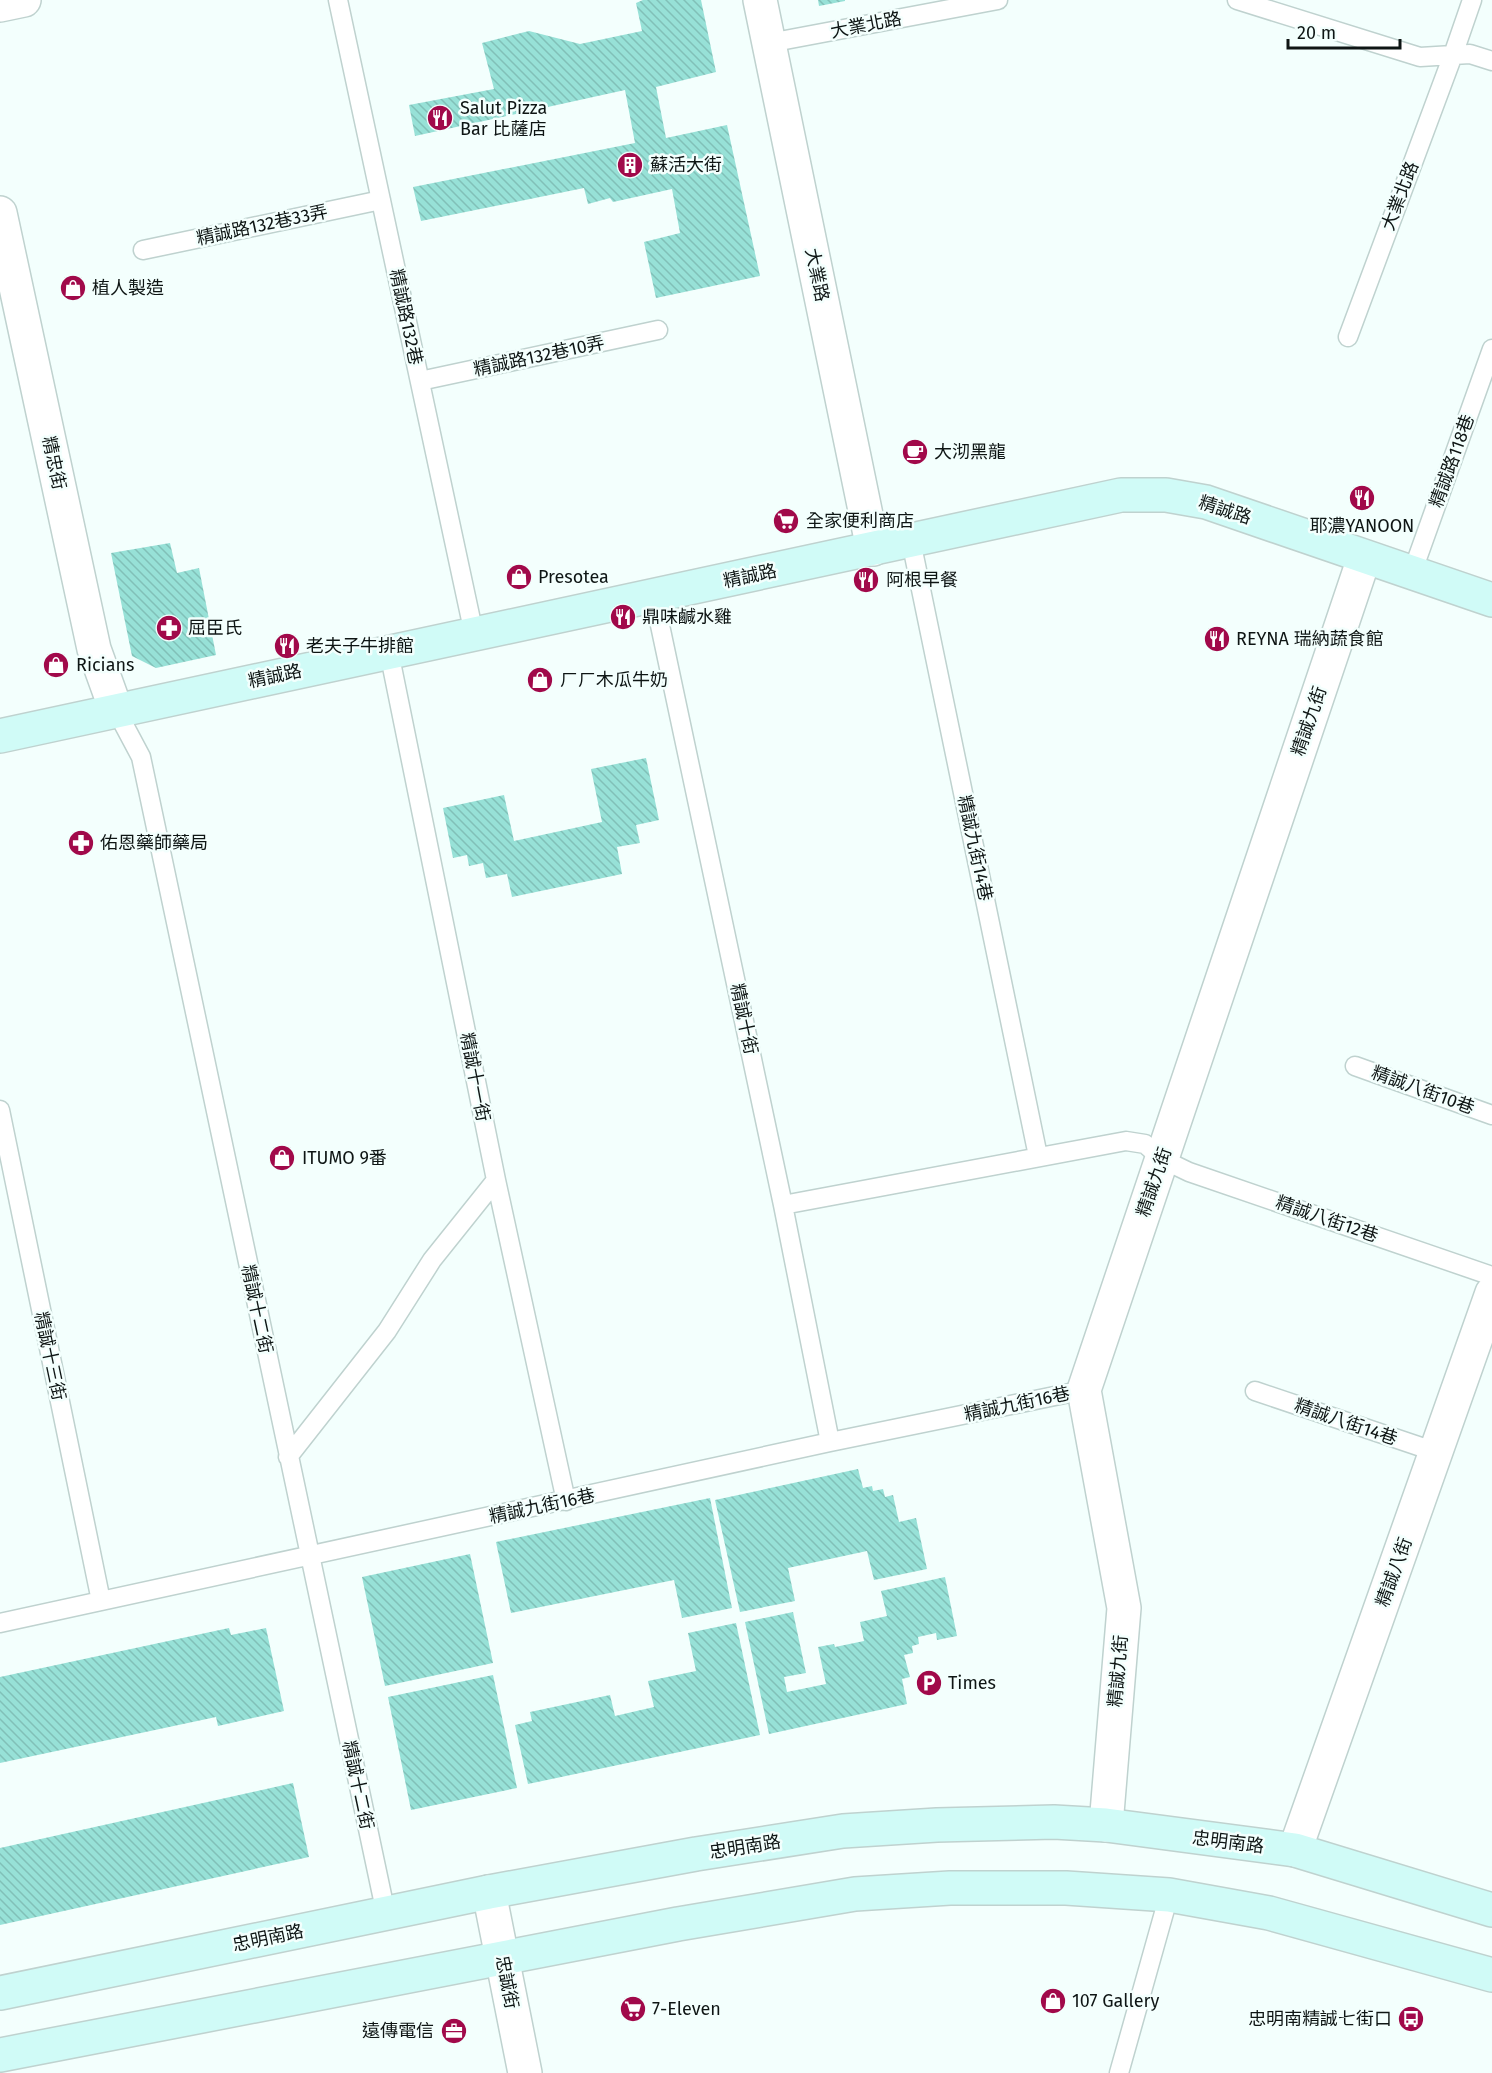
<svg xmlns="http://www.w3.org/2000/svg" width="1492" height="2073" viewBox="0 0 1492 2073" font-family="'Fira Sans','Noto Sans TC',sans-serif">
<style>
.building{fill:url(#building-back-hatch)}
.lines{fill:none;stroke-linecap:round;stroke-linejoin:round}
.lane-casing{stroke:#bfd2cf;stroke-width:21}
.street-casing{stroke:#bfd2cf;stroke-width:36}
.secondary-casing{stroke:#bfd2cf;stroke-width:36}
.lane{stroke:#fff;stroke-width:18}
.street{stroke:#fff;stroke-width:33}
.secondary{stroke:#d0fbf7;stroke-width:33}
.labels{text-anchor:middle;dominant-baseline:central;stroke-width:5;stroke-linejoin:round;paint-order:stroke}
.street-label{font-size:18px;fill:#0e1514;stroke:#f3fffd}
.poi-label{font-size:18px;fill:#0e1514;stroke:#f3fffd;text-anchor:start}
</style>
<defs>
<pattern id="building-back-hatch" width="6" height="6" patternUnits="userSpaceOnUse" patternTransform="scale(1.5)"><rect width="6" height="6" fill="#97e1d7"/><path d="M-1 5l2 2M0 0l6 6M5-1l2 2" fill="none" stroke="#81c0b8"/></pattern>
</defs>
<rect width="100%" height="100%" fill="#f3fffd"/>
<path class="building" d="M643,0H701L716,72L656,87L666,138L727,125L760,276L656,298L644,242L680,233L672,189L613,202L610,198L588,204L584,188L421,221L413,187L635,143L625,90L415,136L409,105L494,89L482,43L529,31L580,44L642,31L636,3Z
M818,0H845V1L819,6Z
M170,543L177,573L199,568L216,655L156,668L132,656L111,553Z
M646,758L659,820L636,825L640,843L617,847L622,874L512,897L507,874L486,878L483,863L469,866L467,855L453,858L443,808L504,795L514,841L602,822L591,769Z
M858,1469L863,1488L872,1486L873,1491L883,1489L885,1497L893,1495L899,1522L916,1518L927,1569L874,1580L867,1551L788,1568L795,1601L740,1612L715,1500Z
M710,1498L732,1608L682,1618L674,1580L511,1613L496,1542Z
M470,1554L493,1663L385,1686L362,1577Z
M945,1577L957,1636L937,1640L936,1633L918,1637L919,1644L912,1646L913,1653L904,1655L910,1677L902,1679L907,1704L769,1734L745,1622L793,1612L806,1673L784,1677L787,1692L826,1684L818,1647L834,1644L835,1647L864,1641L860,1622L887,1616L881,1591Z
M736,1623L760,1735L528,1784L515,1725L532,1721L530,1712L610,1695L615,1716L654,1707L648,1681L696,1671L688,1633Z
M229,1628L231,1635L266,1628L284,1711L218,1726L216,1717L0,1763V1677Z
M493,1675L517,1788L411,1810L388,1697Z
M293,1783L309,1857L0,1925V1848Z"/>
<g class="lines">
<g class="lane-casing">
<path id="lane" d="M338,0L474,634
M1237,0L1420,57L1453,55L1472,0
M769,43L998,0
M143,250L381,200
M1348,337L1453,55L1470,54L1492,61
M420,381L658,330
M911,541L1038,1156
M1412,573L1492,349
M654,597L783,1205L830,1442
M389,652L496,1180L566,1501
M116,710L141,757L386,1914
M1355,1066L1492,1115
M0,1110L101,1601
M783,1205L1126,1141L1145,1144L1162,1159L1189,1172L1492,1276
M1255,1391L1436,1452
M288,1457L387,1331L432,1260L496,1180
M0,1623L830,1442L1084,1390
M1119,2073L1169,1895"/>
</g>
<g class="street-casing">
<path id="street" d="M760,0L873,549
M0,5L24,0
M0,213L94,649L116,710
M1106,1825L1124,1608L1084,1390L1364,558
M1295,1850L1492,1293
M489,1892L525,2073"/>
</g>
<g class="secondary-casing">
<path id="secondary" d="M0,736L1121,495H1166L1206,502L1492,600
M0,1993L489,1892L696,1854L843,1831L937,1825L1054,1822L1106,1825L1295,1850L1492,1910
M0,2055L678,1924L855,1894L950,1888H1066L1169,1895L1269,1913L1492,1975"/>
</g>
<use href="#lane" class="lane"/>
<use href="#street" class="street"/>
<use href="#secondary" class="secondary"/>
</g>
<defs>
<g id="restaurant-disc" transform="scale(1.35)"><circle r="9.5" fill="#a1094a" stroke="#f3fffd"/><path d="M-5-6h1v4h1v-4h1v4h1v-4h1v5L-1.5 .5V6h-2V.5L-5-1ZM5-6V6H3V1.5H1.5Q1.5-4 5-6Z" fill="#fff"/></g>
<g id="building-disc" transform="scale(1.35)"><circle r="9.5" fill="#a1094a" stroke="#f3fffd"/><path d="M-4-6H4V6H1V3H-1V6H-4ZM-2.5-4.3h1.7v1.8h-1.7ZM.8-4.3h1.7v1.8H.8ZM-2.5-1h1.7V.8h-1.7ZM.8-1h1.7V.8H.8Z" fill="#fff"/></g>
<g id="shop-disc" transform="scale(1.35)"><circle r="9.5" fill="#a1094a" stroke="#f3fffd"/><path d="M-5-2.5h2.3a2.7 3.5 0 0 1 5.4 0H5L5.5 6h-11ZM-1.5-2.5h3a1.5 2.3 0 0 0-3 0Z" fill="#fff"/></g>
<g id="cafe-disc" transform="scale(1.35)"><circle r="9.5" fill="#a1094a" stroke="#f3fffd"/><path d="M-5.5-4.5H6V0H3Q3 3.5 0 3.5H-2.5Q-5.5 3.5-5.5 0ZM3-3.2v2h1.7v-2ZM-6 4.5H4V6H-6Z" fill="#fff"/></g>
<g id="supermarket-disc" transform="scale(1.35)"><circle r="9.5" fill="#a1094a" stroke="#f3fffd"/><path d="M-6-5.5h2.5l.6 2H6L4.5 2H-2.5L-4.4-4H-6ZM-1.5 3.2a1.3 1.3 0 1 0 .1 0ZM3 3.2a1.3 1.3 0 1 0 .1 0Z" fill="#fff"/></g>
<g id="pharmacy-disc" transform="scale(1.35)"><circle r="9.5" fill="#a1094a" stroke="#f3fffd"/><path d="M-2-6h4v4h4v4h-4v4h-4v-4h-4v-4h4Z" fill="#fff"/></g>
<g id="parking-disc" transform="scale(1.35)"><circle r="9.5" fill="#a1094a" stroke="#f3fffd"/><path d="M-3.5-5.5H1a3.5 3.5 0 0 1 0 7H-1V5.5H-3.5ZM-1-3.4V-.6H.8a1.4 1.4 0 0 0 0-2.8Z" fill="#fff"/></g>
<g id="bus-disc" transform="scale(1.35)"><circle r="9.5" fill="#a1094a" stroke="#f3fffd"/><path d="M-5-6H5V4H4V6H2V4H-2V6H-4V4H-5ZM-3.5-4V0h7V-4ZM-3.5 1.2v1.5H-2V1.2ZM2 1.2v1.5H3.5V1.2Z" fill="#fff"/></g>
<g id="office-disc" transform="scale(1.35)"><circle r="9.5" fill="#a1094a" stroke="#f3fffd"/><path d="M-6-3h4V-5.5h4V-3h4V5H-6ZM-1-4.5V-3h2v-1.5ZM-6 0V1H6V0Z" fill="#fff"/></g>
</defs>
<g fill-rule="evenodd">
<use href="#restaurant-disc" x="440" y="118"/>
<use href="#building-disc" x="630" y="165"/>
<use href="#shop-disc" x="73" y="288"/>
<use href="#cafe-disc" x="915" y="452"/>
<use href="#restaurant-disc" x="1362" y="498"/>
<use href="#supermarket-disc" x="786" y="521"/>
<use href="#shop-disc" x="519" y="577"/>
<use href="#restaurant-disc" x="866" y="580"/>
<use href="#restaurant-disc" x="623" y="617"/>
<use href="#pharmacy-disc" x="169" y="628"/>
<use href="#restaurant-disc" x="1217" y="639"/>
<use href="#restaurant-disc" x="287" y="646"/>
<use href="#shop-disc" x="56" y="665"/>
<use href="#shop-disc" x="540" y="680"/>
<use href="#pharmacy-disc" x="81" y="843"/>
<use href="#shop-disc" x="282" y="1158"/>
<use href="#parking-disc" x="929" y="1683"/>
<use href="#shop-disc" x="1053" y="2001"/>
<use href="#supermarket-disc" x="633" y="2009"/>
<use href="#bus-disc" x="1411" y="2019"/>
<use href="#office-disc" x="454" y="2031"/>
</g>
<g class="labels">
<g class="street-label">
<text transform="translate(866 25) rotate(-11)">大業北路</text>
<text transform="translate(1400 196) rotate(-69)">大業北路</text>
<text transform="translate(262 225) rotate(-12)">精誠路132巷33弄</text>
<text transform="translate(817 275) rotate(78)">大業路</text>
<text transform="translate(406 317) rotate(78)">精誠路132巷</text>
<text transform="translate(539 356) rotate(-12)">精誠路132巷10弄</text>
<text transform="translate(1452 461) rotate(-70)">精誠路118巷</text>
<text transform="translate(54 463) rotate(78)">精忠街</text>
<text transform="translate(1225 510) rotate(18)">精誠路</text>
<text transform="translate(750 576) rotate(-12)">精誠路</text>
<text transform="translate(275 676) rotate(-12)">精誠路</text>
<text transform="translate(1309 721) rotate(-71)">精誠九街</text>
<text transform="translate(975 848) rotate(78)">精誠九街14巷</text>
<text transform="translate(744 1019) rotate(78)">精誠十街</text>
<text transform="translate(475 1077) rotate(79)">精誠十一街</text>
<text transform="translate(1423 1090) rotate(20)">精誠八街10巷</text>
<text transform="translate(1154 1182) rotate(-71)">精誠九街</text>
<text transform="translate(1327 1219) rotate(19)">精誠八街12巷</text>
<text transform="translate(257 1309) rotate(78)">精誠十二街</text>
<text transform="translate(50 1356) rotate(78)">精誠十三街</text>
<text transform="translate(1017 1404) rotate(-12)">精誠九街16巷</text>
<text transform="translate(1346 1422) rotate(19)">精誠八街14巷</text>
<text transform="translate(542 1506) rotate(-12)">精誠九街16巷</text>
<text transform="translate(1394 1572) rotate(-70)">精誠八街</text>
<text transform="translate(1118 1671) rotate(-85)">精誠九街</text>
<text transform="translate(358 1785) rotate(78)">精誠十二街</text>
<text transform="translate(1228 1842) rotate(7)">忠明南路</text>
<text transform="translate(745 1847) rotate(-9)">忠明南路</text>
<text transform="translate(268 1938) rotate(-12)">忠明南路</text>
<text transform="translate(507 1982) rotate(79)">忠誠街</text>
</g>
<g class="poi-label">
<text x="460" y="108">Salut Pizza<tspan x="460" dy="21">Bar 比薩店</tspan></text>
<text x="650" y="165">蘇活大街</text>
<text x="92" y="288">植人製造</text>
<text x="934" y="452">大沏黑龍</text>
<text x="806" y="521">全家便利商店</text>
<text x="1362" y="526" text-anchor="middle">耶濃YANOON</text>
<text x="538" y="577">Presotea</text>
<text x="886" y="580">阿根早餐</text>
<text x="642" y="617">鼎味鹹水雞</text>
<text x="188" y="628">屈臣氏</text>
<text x="1236" y="639">REYNA 瑞納蔬食館</text>
<text x="306" y="646">老夫子牛排館</text>
<text x="76" y="665">Ricians</text>
<text x="560" y="680">ㄏㄏ木瓜牛奶</text>
<text x="100" y="843">佑恩藥師藥局</text>
<text x="302" y="1158">ITUMO 9番</text>
<text x="948" y="1683">Times</text>
<text x="1072" y="2001">107 Gallery</text>
<text x="652" y="2009">7-Eleven</text>
<text x="1392" y="2019" text-anchor="end">忠明南精誠七街口</text>
<text x="434" y="2031" text-anchor="end">遠傳電信</text>
</g>
</g>
<path d="M1288 39v9h112v-9" fill="none" stroke="#0e1514" stroke-width="3"/>
<text x="1297" y="39" font-size="18" fill="#0e1514" stroke="#f3fffd" stroke-width="4.5" paint-order="stroke">20 m</text>
</svg>
